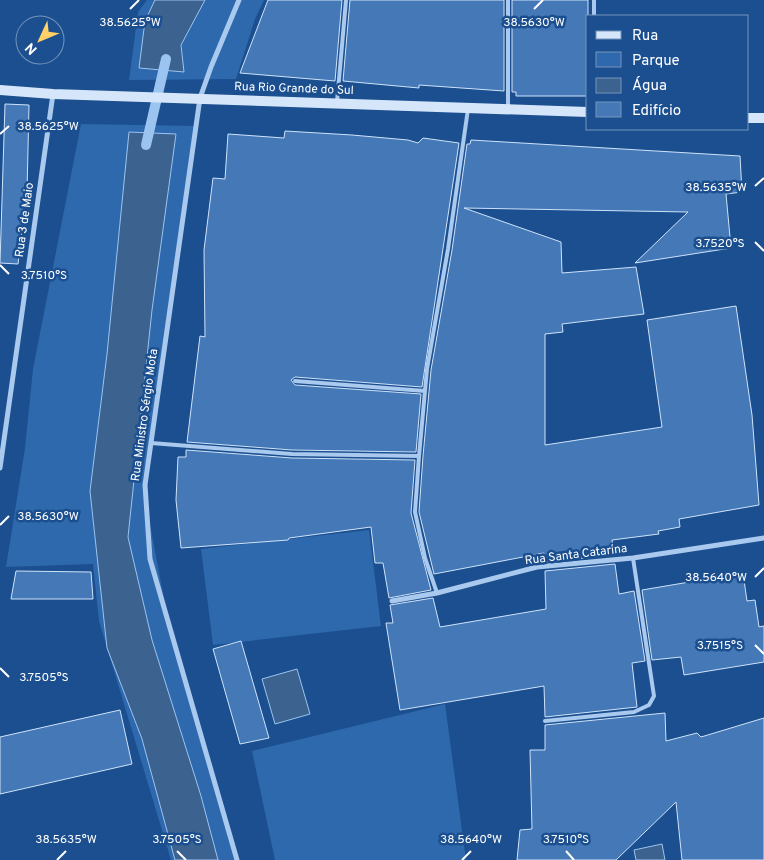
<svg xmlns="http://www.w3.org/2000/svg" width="764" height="860" viewBox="0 0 764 860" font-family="Overpass,sans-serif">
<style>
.green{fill:#2e69ad}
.water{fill:#3c6290;stroke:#9cc4f0}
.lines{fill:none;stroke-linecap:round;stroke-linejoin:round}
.stream{stroke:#9cc4f0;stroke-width:10}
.building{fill:#4478b7;stroke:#cfe3fa}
.lane{stroke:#a9c9ee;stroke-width:4}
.street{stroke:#a9c9ee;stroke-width:5}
.secondary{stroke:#d6e6fa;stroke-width:10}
.ticks{fill:none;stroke:#fff;stroke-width:2}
.labels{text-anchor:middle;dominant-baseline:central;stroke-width:5;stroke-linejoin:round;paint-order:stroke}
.street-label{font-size:12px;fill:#fff;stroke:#1b4f8f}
.ticks-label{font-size:12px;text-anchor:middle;fill:#fff;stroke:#1b4f8f;stroke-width:5;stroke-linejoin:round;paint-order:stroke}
</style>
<rect width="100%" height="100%" fill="#1b4f8f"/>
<path class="green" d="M147,0H264L255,19L236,79L129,80L138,12Z
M81,124L196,126L151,443L146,503L168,620L237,860H171L99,621L93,564L6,567L25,448L33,369Z
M369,530L381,626L213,645L201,549Z
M445,704L466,860H275L252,751Z"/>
<path class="water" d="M155,0H205L181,45L184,72L139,68L145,21Z
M129,132L176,134L152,310L128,537L152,640L201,796L218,860H175L142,739L107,648L90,491L107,354Z
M297,669L310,714L275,724L262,679Z
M662,844L665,860H636L634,850Z"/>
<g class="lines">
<path class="stream" d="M146,145L166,59"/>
</g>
<path class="building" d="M268,0H342L335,81L240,73Z
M350,0H504V91L419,85V88L343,81Z
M512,0H588V96H516V92H512Z
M5,104L29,105L27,193L18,264L0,263Z
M285,131L352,135L408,140L418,143L423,138L459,143L422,387L295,377L291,380L295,385L421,394L416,452L292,450L187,442L200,336L205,337L204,250L213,178L225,179L228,134L284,138Z
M471,140L740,156L742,192L726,194L731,248L635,263L688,212L464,208L561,242L562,273L636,267L644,314L562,324L563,332L545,334V445L662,427L647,320L736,306L752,415L759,505L679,519L680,527L658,531L659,534L612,540L614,555L544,562V553L434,574L419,512L423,456L431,370L452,250L467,144H470Z
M186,450L292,458L415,460L411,513L431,590L389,598L383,563H375L371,527L289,538L288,540L181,548L176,500L178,457H186Z
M615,564L619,594L634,591L645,661L632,663L637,707L545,717L544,686L400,710L386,623H393L390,605L433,598L440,627L546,609L545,571Z
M16,571L91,572L93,599H11Z
M743,573L747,601L755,600L759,627L764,626V662L684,675L681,657L652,660L642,590Z
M241,641L269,738L240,744L213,649Z
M120,710L132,764L0,794V737Z
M665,713L666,741L697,733L701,737L764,718V860H682L676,802L616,860H517L520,830L532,829L530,750H545V725Z"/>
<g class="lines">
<path class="lane" d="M594,0V16
M337,102L346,0
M508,108V0
M295,381L425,391
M151,443L292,454L419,456
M437,593L425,558L415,512L419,456L427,369L448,249L468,109
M545,721L634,712L649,705L654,696L633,558"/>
<path class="street" d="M0,468L53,94
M392,601L437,593L537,567L633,558L764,538
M237,860L150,559L145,485L200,98L211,67L239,0"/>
<path class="secondary" d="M0,90L53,94L588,112
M748,118H764"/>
</g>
<path class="ticks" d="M130,9L139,0M534,9L543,0M0,134L9,126M755,186L764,178M755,242L764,251M0,265L9,274M0,525L9,516M755,577L764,568M755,645L764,654M0,668L9,677M177,851L186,860M566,851L574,860M57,860L66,851M462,860L471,851"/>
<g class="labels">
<g class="street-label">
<text transform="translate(294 89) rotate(2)">Rua Rio Grande do Sul</text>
<text transform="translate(25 220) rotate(-82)">Rua 3 de Maio</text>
<text transform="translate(145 415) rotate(-82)">Rua Ministro Sérgio Mota</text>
<text transform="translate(576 555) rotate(-7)">Rua Santa Catarina</text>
</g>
</g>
<g class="ticks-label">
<text x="130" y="26">38.5625°W</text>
<text x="534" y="26">38.5630°W</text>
<text x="48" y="130">38.5625°W</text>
<text x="716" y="191">38.5635°W</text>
<text x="720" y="247">3.7520°S</text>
<text x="44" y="279">3.7510°S</text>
<text x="48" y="520">38.5630°W</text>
<text x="716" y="581">38.5640°W</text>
<text x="720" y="649">3.7515°S</text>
<text x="44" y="681">3.7505°S</text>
<text x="177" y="843">3.7505°S</text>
<text x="566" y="843">3.7510°S</text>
<text x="66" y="843">38.5635°W</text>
<text x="471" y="843">38.5640°W</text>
</g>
<rect x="586" y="15" width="162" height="115" fill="#1b4f8f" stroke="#7695bc"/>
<rect x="596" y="31" width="25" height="8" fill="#d6e6fa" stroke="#7695bc"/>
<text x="632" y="40" font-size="15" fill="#ffffff">Rua</text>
<rect x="596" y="52" width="25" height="15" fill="#2e69ad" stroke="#7695bc"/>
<text x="632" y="65" font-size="15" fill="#ffffff">Parque</text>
<rect x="596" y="78" width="25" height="15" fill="#3c6290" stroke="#7695bc"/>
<text x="632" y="90" font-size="15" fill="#ffffff">Água</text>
<rect x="596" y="102" width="25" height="15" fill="#4478b7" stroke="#7695bc"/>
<text x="632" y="115" font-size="15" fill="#ffffff">Edifício</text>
<g transform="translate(40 40) rotate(226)"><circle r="24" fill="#1b4f8f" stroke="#7695bc"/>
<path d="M0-4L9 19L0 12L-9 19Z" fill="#ffd166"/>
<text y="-8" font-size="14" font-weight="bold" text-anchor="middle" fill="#ffffff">N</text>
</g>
</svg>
